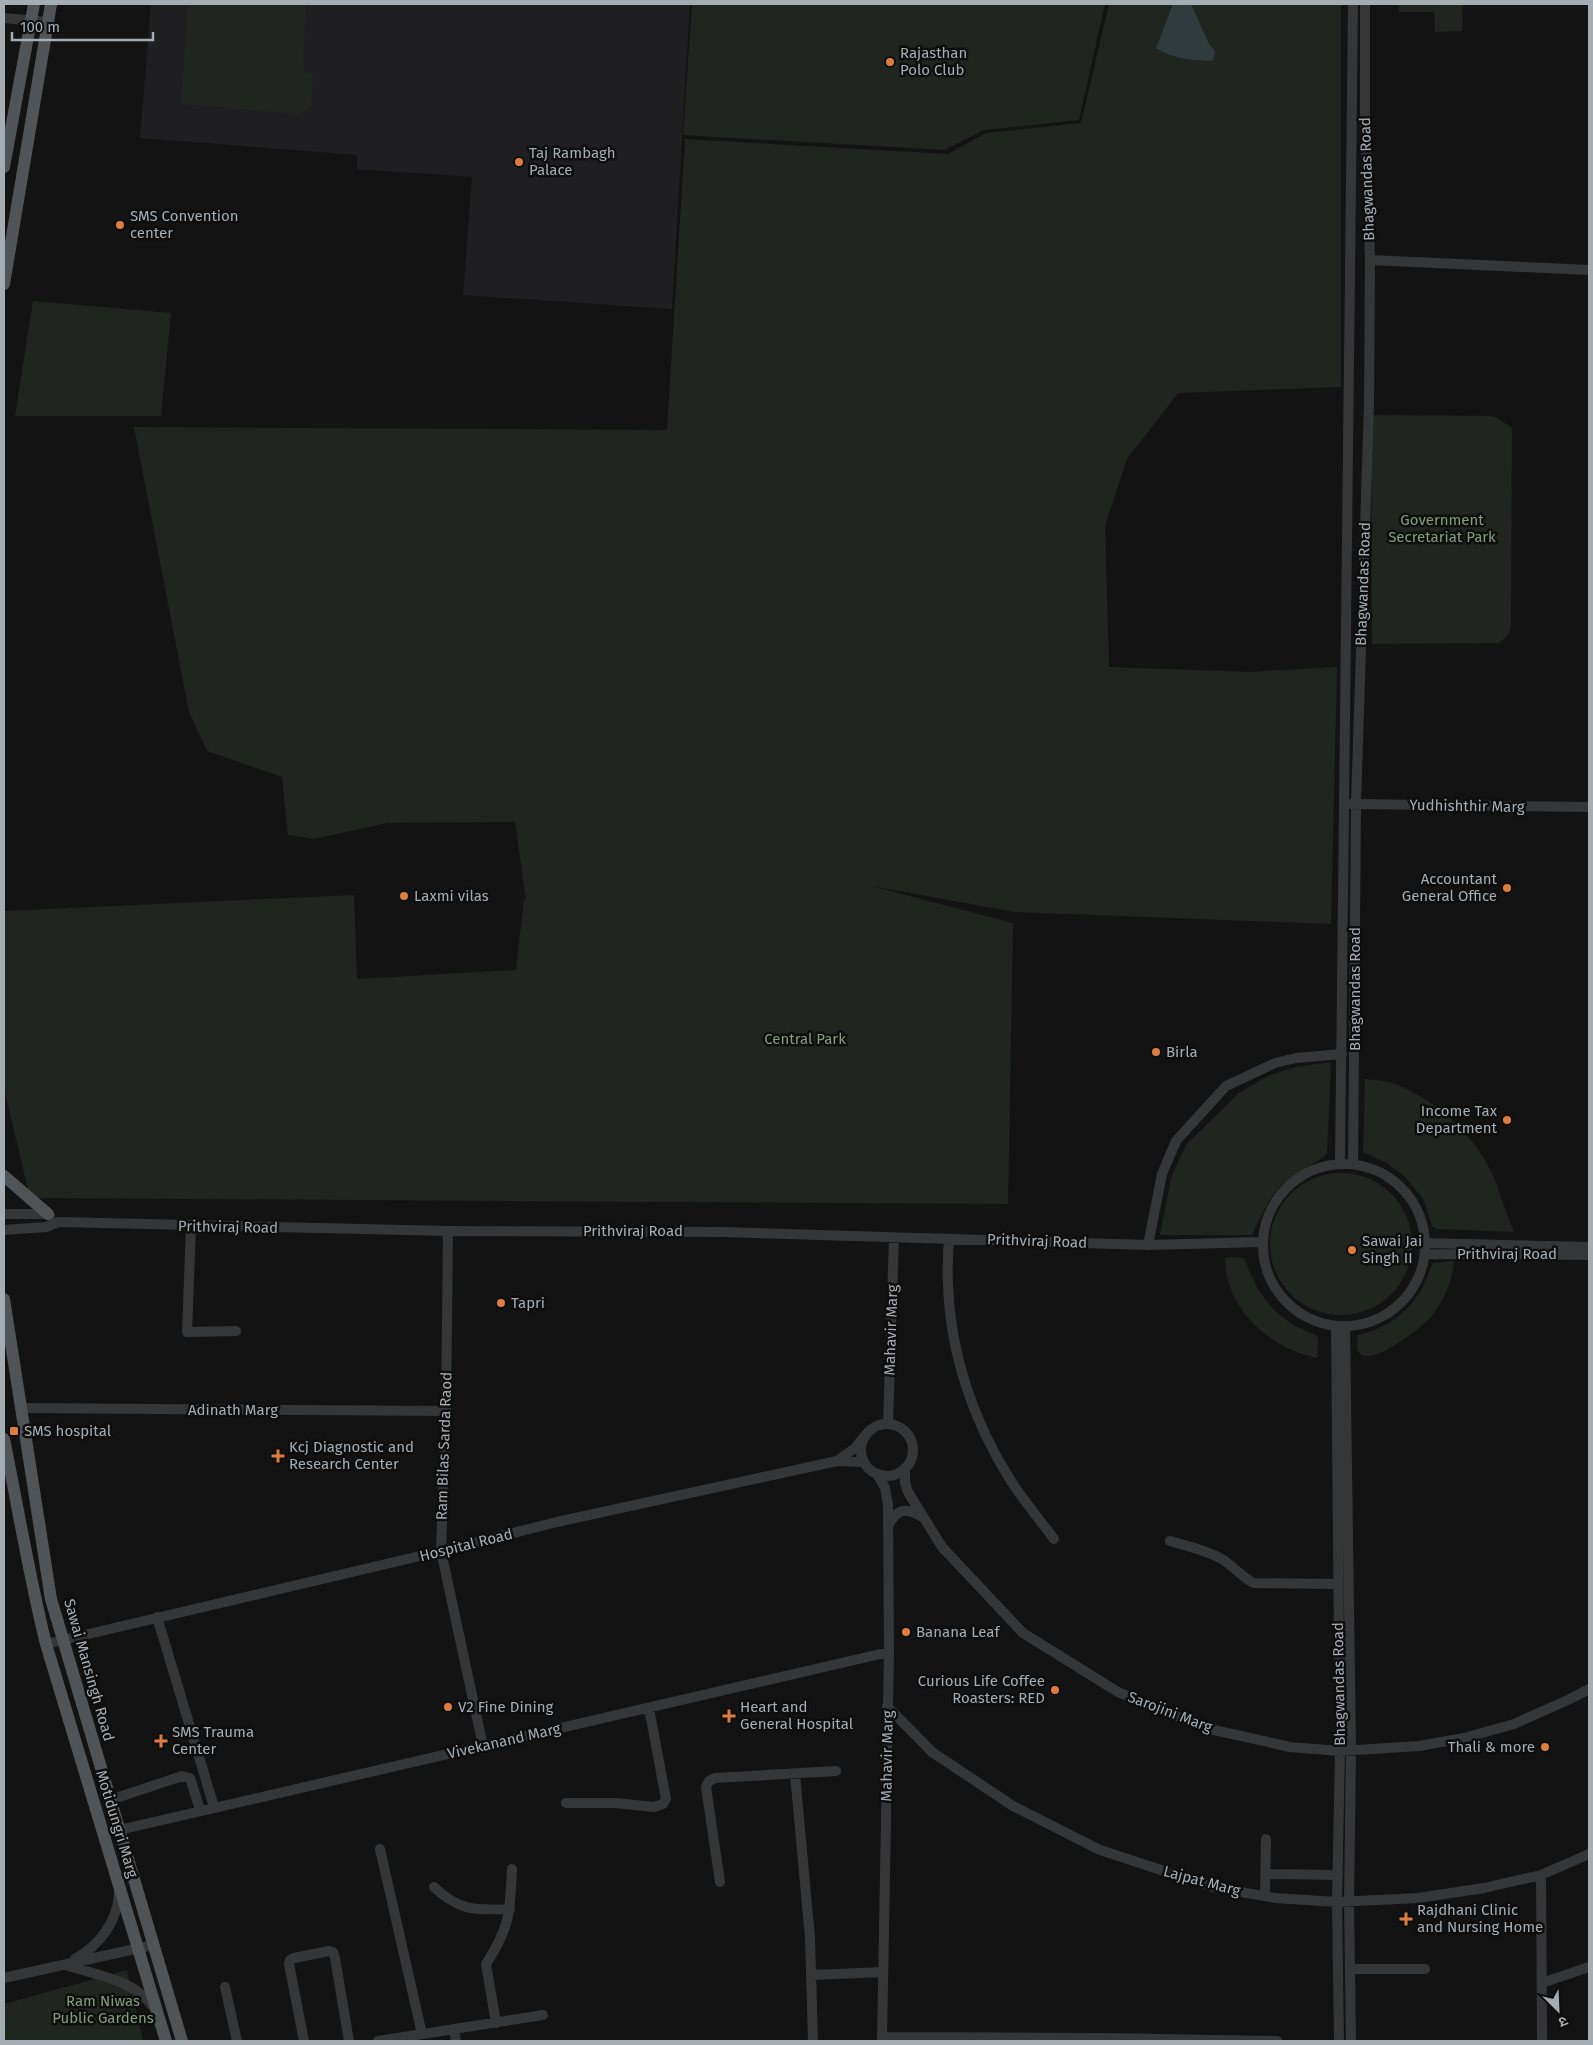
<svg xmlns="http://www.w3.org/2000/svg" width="1593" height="2045" viewBox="0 0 1593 2045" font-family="'Fira Sans','Noto Sans Devanagari',sans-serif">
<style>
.built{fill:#1f1f21}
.green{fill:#20261f}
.water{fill:#2f3b3d}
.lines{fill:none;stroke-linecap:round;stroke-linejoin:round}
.minor{stroke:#343638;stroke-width:10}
.major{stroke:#505457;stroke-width:12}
.poi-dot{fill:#de7d40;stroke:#0e0e0f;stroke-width:2}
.labels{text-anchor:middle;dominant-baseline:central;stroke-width:5;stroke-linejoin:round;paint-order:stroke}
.poi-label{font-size:15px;fill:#a5adb3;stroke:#0e0e0f;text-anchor:start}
.street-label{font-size:15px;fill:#a5adb3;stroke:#0e0e0f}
.park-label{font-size:15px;fill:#859c7e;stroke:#0e0e0f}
</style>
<rect width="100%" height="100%" fill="#131314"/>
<path class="built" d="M151,4H690L672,309L463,295L472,177L357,169V155L140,138Z"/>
<path class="green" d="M188,4H306L303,67L304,71L312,74L313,78L311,106L306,111L299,114L181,104Z
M692,4H1105L1079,120L984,130L945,150L683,135Z
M1109,4H1341V387L1178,393L1127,459L1105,526L1109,667L1249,672L1337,667L1331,924L1015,912L871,886L1013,923L1008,1204L30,1198L4,1088V911L354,895L357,979L516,970L524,900H526L515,822L387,823L314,839L288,835L282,777L207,751L189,712L134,427L667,430L685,139L948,154L986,133L1081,123Z
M1399,4H1463L1462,31L1435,32L1434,12H1399Z
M33,301L171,313L161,416H15Z
M1371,415L1491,416L1498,418L1512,428L1511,629L1507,636L1499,643L1372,644Z
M1331,1062L1327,1154C1314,1165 1298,1171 1285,1182C1269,1196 1261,1217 1252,1235H1160L1171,1178L1186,1145L1239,1093L1270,1075L1296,1067Z
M1365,1079C1374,1080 1384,1080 1392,1083C1432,1097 1472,1132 1491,1171C1500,1191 1505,1212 1514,1232L1437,1229L1432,1226L1423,1198L1404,1176L1388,1164L1363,1152Z
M1270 1244a71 71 0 1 1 142 0a71 71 0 1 1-142 0Z
M1236,1257L1243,1258C1248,1267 1252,1277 1257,1287C1271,1312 1290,1325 1316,1335L1318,1338L1317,1358C1270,1348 1225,1309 1225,1258Z
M1454,1261C1452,1282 1444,1301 1430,1318C1419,1330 1347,1386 1358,1335C1385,1329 1409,1313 1422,1288C1427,1280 1429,1271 1433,1263Z
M127,1970L143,2041H4V2004Z"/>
<path class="water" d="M1173,4H1191L1209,44L1215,51L1214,58L1211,61C1191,60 1173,59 1156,48Z"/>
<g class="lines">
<path class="minor" d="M4,18L47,22
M1370,260L1589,270
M1351,804L1589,807
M1263 1245a81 81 0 1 1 162 0a81 81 0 1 1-162 0Z
M1340,1164L1353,4
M1353,1164L1356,804L1369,404L1370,260L1365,113V4
M4,1214H48L50,1216
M191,1226L187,1332L236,1331
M4,1230L46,1227L59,1222L448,1231L722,1232L1148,1245L1262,1242
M448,1231L446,1411L441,1551L483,1746
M949,1239C948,1254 947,1269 948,1284C950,1354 974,1423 1011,1481C1024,1501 1040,1520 1054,1539
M1425,1243L1589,1247
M1148,1245L1162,1174L1176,1141L1226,1086L1275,1063L1296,1058L1342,1054
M1425,1254L1589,1255
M1336,1326L1340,1751L1337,1902L1339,2041
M1345,1326L1351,1750L1349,1902L1351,2041
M21,1408L446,1411
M888,1424L894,1237
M861 1450a26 26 0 1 1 52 0a26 26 0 1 1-52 0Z
M837,1461L864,1462
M905,1468V1483L908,1492L942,1547L1023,1633L1118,1692L1205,1728L1290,1747L1340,1751L1419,1746L1464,1738L1514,1724L1570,1699L1589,1689
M877,1474L885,1488L888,1505L889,1652L882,2041
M889,1524C898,1508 906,1508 921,1516
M1170,1541C1187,1546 1206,1550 1222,1559C1232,1565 1245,1580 1254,1583L1338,1584
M157,1617L214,1807
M46,1644L441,1551L557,1522L837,1461L855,1448L864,1437
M887,1706L932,1752L1013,1806L1100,1850L1213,1887L1275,1898L1337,1902L1418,1898L1484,1888L1541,1875L1589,1854
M795,1774L810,1938L813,2041
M110,1800L182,1776L190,1778L200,1810
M566,1803H615L654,1807L663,1804L666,1799L649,1708
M119,1830L889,1652
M380,1849L422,2034
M1266,1874L1338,1875
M1541,1875L1542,2041
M720,1882L706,1787L709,1781L715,1778L836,1771
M434,1887C460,1912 477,1910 510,1909
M1265,1896L1266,1839
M75,1959C99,1946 118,1921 119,1893
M66,1965C98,1976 134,1979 154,2008
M1350,1969H1425
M812,1975L883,1972
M4,1978L153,1945
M1542,1983L1589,1967
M225,1987L237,2041
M496,2023L486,1964C510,1927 510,1913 512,1869
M454,2029L456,2041
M882,2037L1104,2038L1277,2041
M304,2041L289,1964L290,1960L294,1958L329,1951L333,1952L335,1958L349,2041
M378,2041L543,2015"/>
<path class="major" d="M4,167L34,4
M4,284L51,4
M4,1176L48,1214
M4,1299L51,1599L182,2041
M4,1439C18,1507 29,1576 46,1644L166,2041"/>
</g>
<g class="poi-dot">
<circle cx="890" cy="62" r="5"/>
<circle cx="519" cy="162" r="5"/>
<circle cx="120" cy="225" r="5"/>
<circle cx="1507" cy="888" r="5"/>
<circle cx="404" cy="896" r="5"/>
<circle cx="1156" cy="1052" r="5"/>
<circle cx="1507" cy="1120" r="5"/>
<circle cx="1352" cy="1250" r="5"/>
<circle cx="501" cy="1303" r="5"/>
<rect x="9" y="1426" width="10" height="10" rx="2.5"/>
<path d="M275.5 1448.5h5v5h5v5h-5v5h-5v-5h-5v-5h5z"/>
<circle cx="906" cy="1632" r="5"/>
<circle cx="1055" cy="1690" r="5"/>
<circle cx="448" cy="1707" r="5"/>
<path d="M726.5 1708.5h5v5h5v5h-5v5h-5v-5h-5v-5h5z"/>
<path d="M158.5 1733.5h5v5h5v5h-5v5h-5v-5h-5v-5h5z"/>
<circle cx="1545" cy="1747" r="5"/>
<path d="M1403.5 1911.5h5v5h5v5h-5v5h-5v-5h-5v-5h5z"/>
</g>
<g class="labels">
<g class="poi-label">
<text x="900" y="53">Rajasthan<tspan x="900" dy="17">Polo Club</tspan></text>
<text x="529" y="153">Taj Rambagh<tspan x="529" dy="17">Palace</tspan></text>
<text x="130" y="216">SMS Convention<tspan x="130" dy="17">center</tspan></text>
<text x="1497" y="879" text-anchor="end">Accountant<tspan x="1497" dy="17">General Office</tspan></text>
<text x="414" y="896">Laxmi vilas</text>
<text x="1166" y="1052">Birla</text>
<text x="1497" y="1111" text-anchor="end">Income Tax<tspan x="1497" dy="17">Department</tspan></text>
<text x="1362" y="1241">Sawai Jai<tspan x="1362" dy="17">Singh II</tspan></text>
<text x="511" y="1303">Tapri</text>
<text x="24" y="1431">SMS hospital</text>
<text x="289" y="1447">Kcj Diagnostic and<tspan x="289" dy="17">Research Center</tspan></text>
<text x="916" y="1632">Banana Leaf</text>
<text x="1045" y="1681" text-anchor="end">Curious Life Coffee<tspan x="1045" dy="17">Roasters: RED</tspan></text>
<text x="458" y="1707">V2 Fine Dining</text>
<text x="740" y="1707">Heart and<tspan x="740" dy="17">General Hospital</tspan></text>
<text x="172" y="1732">SMS Trauma<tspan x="172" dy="17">Center</tspan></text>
<text x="1535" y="1747" text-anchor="end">Thali &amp; more</text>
<text x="1417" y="1910">Rajdhani Clinic<tspan x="1417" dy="17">and Nursing Home</tspan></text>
</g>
<g class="street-label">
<text transform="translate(1367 179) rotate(-92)">Bhagwandas Road</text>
<text transform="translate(1363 584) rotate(-88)">Bhagwandas Road</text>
<text transform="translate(1467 806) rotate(1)">Yudhishthir Marg</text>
<text transform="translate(1355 989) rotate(-90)">Bhagwandas Road</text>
<text transform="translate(228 1227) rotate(1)">Prithviraj Road</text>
<text x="633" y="1231">Prithviraj Road</text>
<text transform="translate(1037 1241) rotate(2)">Prithviraj Road</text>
<text x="1507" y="1254">Prithviraj Road</text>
<text transform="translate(891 1330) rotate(-88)">Mahavir Marg</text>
<text x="233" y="1410">Adinath Marg</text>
<text transform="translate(444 1446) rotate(-88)">Ram Bilas Sarda Raod</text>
<text transform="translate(466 1545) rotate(-14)">Hospital Road</text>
<text transform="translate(89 1670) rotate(74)">Sawai Mansingh Road</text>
<text transform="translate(1339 1684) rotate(-91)">Bhagwandas Road</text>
<text transform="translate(1170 1712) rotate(21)">Sarojini Marg</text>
<text transform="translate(504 1741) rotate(-13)">Vivekanand Marg</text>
<text transform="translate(887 1756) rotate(-89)">Mahavir Marg</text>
<text transform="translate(117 1824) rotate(73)">Motidungri Marg</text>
<text transform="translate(1202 1881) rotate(15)">Lajpat Marg</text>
</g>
<g class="park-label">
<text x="1442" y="520">Government<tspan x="1442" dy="17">Secretariat Park</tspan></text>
<text x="805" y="1039">Central Park</text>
<text x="103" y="2001">Ram Niwas<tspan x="103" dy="17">Public Gardens</tspan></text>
</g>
</g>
<rect width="1593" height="2045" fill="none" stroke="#a5adb3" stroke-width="10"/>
<g transform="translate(1558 2010) rotate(156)" stroke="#0e0e0f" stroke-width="4" paint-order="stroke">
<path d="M0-4L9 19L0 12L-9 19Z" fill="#a5adb3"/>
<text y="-8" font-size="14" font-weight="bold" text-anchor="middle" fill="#a5adb3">उ</text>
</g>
<path d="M12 32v8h141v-8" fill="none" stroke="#a5adb3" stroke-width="2.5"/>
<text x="20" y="32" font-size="15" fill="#a5adb3" stroke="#0e0e0f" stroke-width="4" paint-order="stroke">100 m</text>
</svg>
